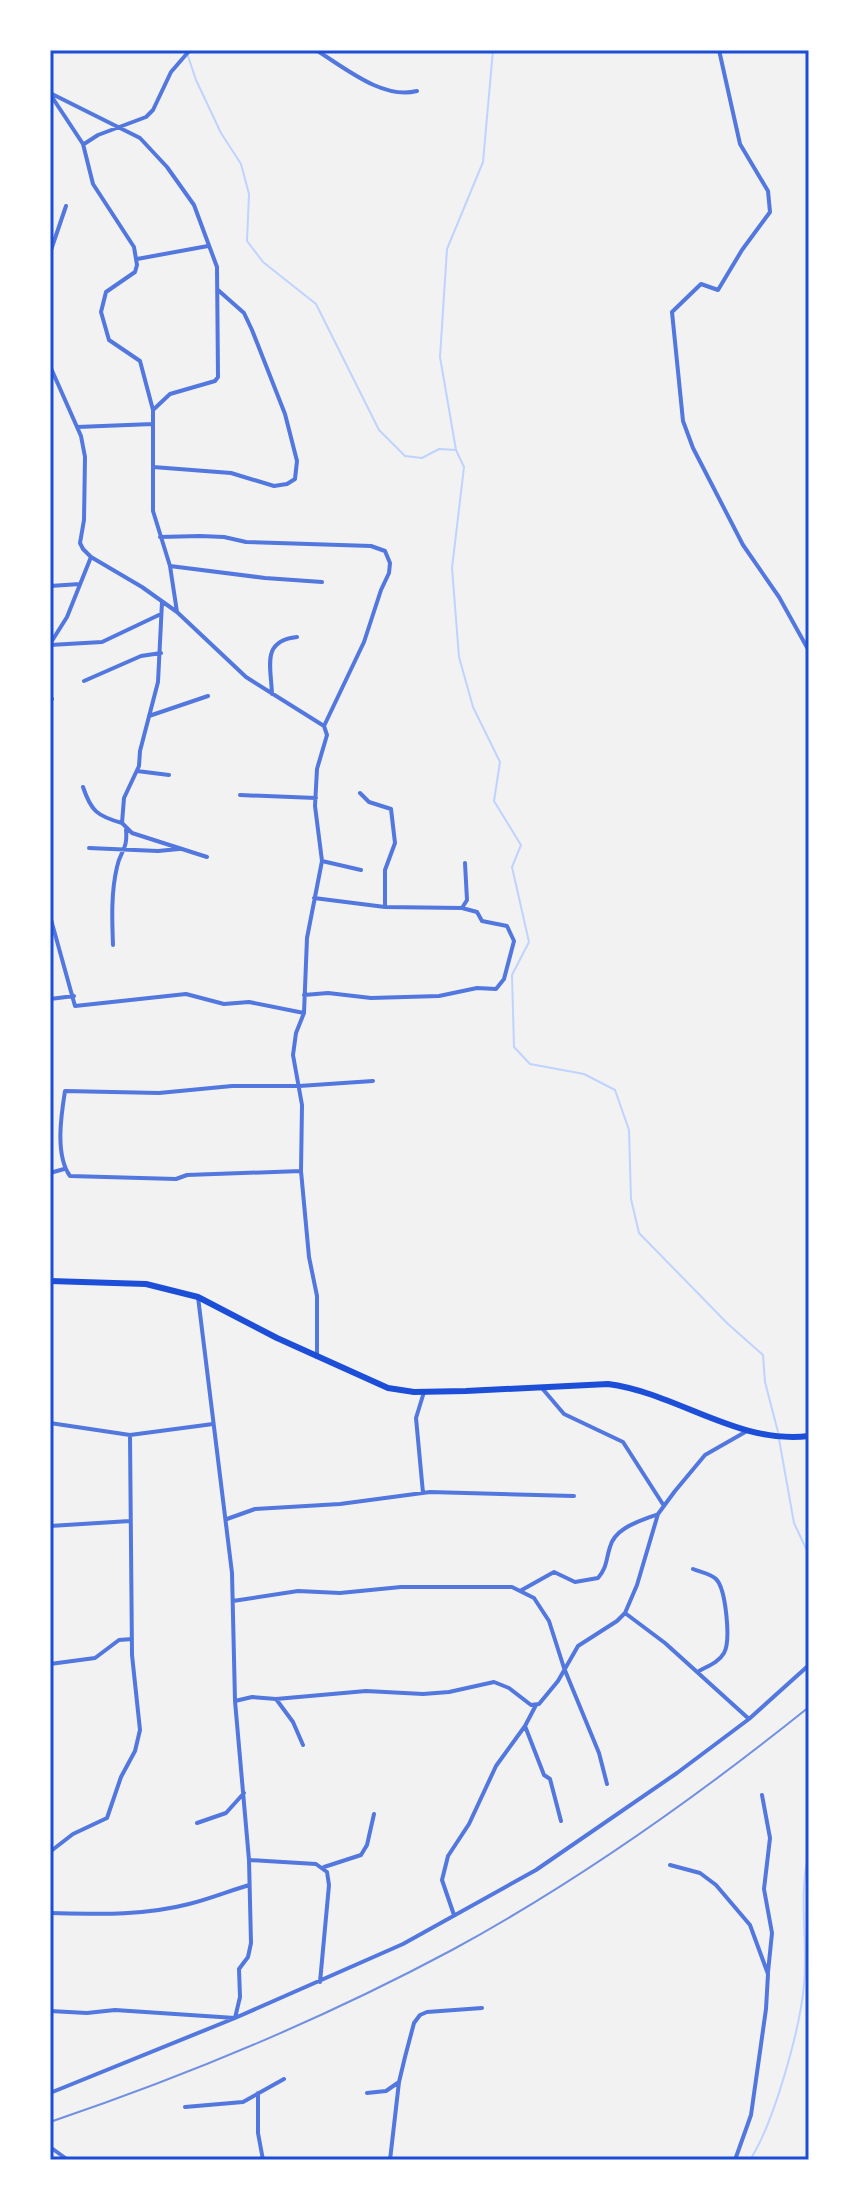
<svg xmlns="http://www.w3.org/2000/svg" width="859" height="2210" viewBox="0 0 859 2210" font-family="'Sofia Sans Condensed',sans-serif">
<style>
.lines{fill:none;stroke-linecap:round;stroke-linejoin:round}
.stream{stroke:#bfd3fe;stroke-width:2}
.minor{stroke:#5277de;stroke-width:4}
.secondary{stroke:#1d4ed8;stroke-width:6}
.rail{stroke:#7290e2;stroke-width:2}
.neatline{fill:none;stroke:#1d4ed8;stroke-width:3}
</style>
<rect width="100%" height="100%" fill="#f2f2f2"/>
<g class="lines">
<path class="stream" d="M186,50L196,80L221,133L241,164L249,194L247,241L263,262L316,304L379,430L405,456L422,458L439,449L456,450L464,467L452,568L459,657L473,707L500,762L494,801L521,845L512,867L529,942L512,975L514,1047L530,1064L584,1074L615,1090L629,1130L631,1199L639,1233L728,1324L763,1355L765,1382L778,1432
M456,450L440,357L447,249L483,162L493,50
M779,1439L794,1523L809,1555
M750,2160C774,2123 800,2029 804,1985C808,1940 798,1896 809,1851"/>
<path class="minor" d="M316,50C345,68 383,100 417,91
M719,50L740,144L768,191L770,212L742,250L718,290L701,284L672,312L683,421L693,448L743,545L779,597L809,651
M50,93L140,138L167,167L194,205L217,267L218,377L215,381L170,394L153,410V424
M50,94L83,144L93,184L134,247L137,265L135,272L106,292L101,312L109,340L140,361L153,410
M84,144L98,135L146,117L153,110L171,72L190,50
M50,253L66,206
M137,259L208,246
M50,366L81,436L85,457L84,520L80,543L83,549L91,557L142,587L177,612L246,677L324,726L327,735L317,769L315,806L322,861L307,938L304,1013L296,1033L293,1055L302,1105L301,1171L309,1257L317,1296V1357
M77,427L153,424V511L170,566L177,612
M153,467L231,473L274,486L287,484L295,479L297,461L285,414L252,330L244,313L218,290
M160,537L200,536L224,537L246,542L371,546L385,551L390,563L389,573L381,590L364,642L324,726
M170,566L265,578L322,582
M50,586L80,584
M162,602L158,682L140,751L139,766L124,798L122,823L132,833L207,857
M50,644L67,617L91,557
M50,645L102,642L161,614
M84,681L141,656L161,653
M272,694C271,666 261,641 297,637
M50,697L52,699
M149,716L208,696
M137,771L169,775
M83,787C91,811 97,816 122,823
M360,793L369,802L391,809L395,843L385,870V907
M240,795L316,798
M89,848L158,851L179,849
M322,861L361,870
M314,898L385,907L462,908L467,900L465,863
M50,916L75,1006L186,994L224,1004L249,1002L304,1013
M113,945C112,919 111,892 117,867C120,851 128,850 126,830
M304,995L328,993L371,998L439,996L477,988L496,989L504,979L514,941L507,926L482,921L477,912L462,908
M50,999L74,996
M301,1171L187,1175L176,1179L70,1176C55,1155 61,1116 65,1091L159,1093L232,1086H299L373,1081
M50,1173L64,1169
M541,1387L564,1414L623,1442L664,1506
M50,1423L130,1435L213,1424
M423,1493L416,1418L424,1392
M227,1519L255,1509L340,1504L430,1492L574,1496
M50,1526L130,1521
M50,1566V1623
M693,1569C700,1572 711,1574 716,1579C726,1589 731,1641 724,1653C719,1662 708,1666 699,1671
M520,1591L554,1572L575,1582L598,1578C607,1568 606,1559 610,1547C615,1527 641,1521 658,1514
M233,1601L298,1591L340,1593L401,1587H512L534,1598L549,1621L564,1668L599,1753L607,1784
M625,1613L665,1643L749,1719
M50,1664L95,1658L119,1640L132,1639
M276,1699L293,1722L303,1745
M235,1701L252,1697L276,1699L366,1691L423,1694L449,1692L494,1682L509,1688L531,1705L539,1704L558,1681L578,1646L617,1621L625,1613L637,1585L658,1514L675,1491L705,1455L747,1431
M525,1726L544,1775L550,1779L561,1821
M762,1795L770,1838L764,1889L772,1933L768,1972
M50,1819V1875
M197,1823L226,1813L244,1793
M51,1851L73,1834L107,1818L121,1777L135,1751L140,1730L132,1655L130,1435
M249,1860L316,1864L327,1872L329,1885L320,1982
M670,1865L700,1873L716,1885L750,1925L768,1974L766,2009L751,2115L735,2160
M324,1867L361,1855L367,1845L374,1814
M50,1913C96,1914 143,1916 189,1904C209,1899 229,1891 249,1885
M454,1915L442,1880L448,1856L469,1824L496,1766L525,1726L536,1705
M50,2011L87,2013L115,2010L235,2018L240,1997L239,1969L248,1957L251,1943L249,1860L235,1701L232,1573L198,1297
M50,2093L235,2018L403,1944L536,1870L677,1773L749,1719L809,1665
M258,2093V2133L263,2160
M367,2093L386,2091L399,2082
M185,2107L243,2102L284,2079
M50,2147L68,2160
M390,2160L399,2082L405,2057L414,2023L420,2015L427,2012L482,2008"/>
<path class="secondary" d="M50,1281L146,1284L198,1297L277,1338L388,1388L414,1392L466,1391L608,1384C677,1393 738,1445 809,1436"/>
<path class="rail" d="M50,2122C189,2075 323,2019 452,1950C579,1881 697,1797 809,1707"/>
</g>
<rect width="859" height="2210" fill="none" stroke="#ffffff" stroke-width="104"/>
<rect x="52" y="52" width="755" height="2106" class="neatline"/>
</svg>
